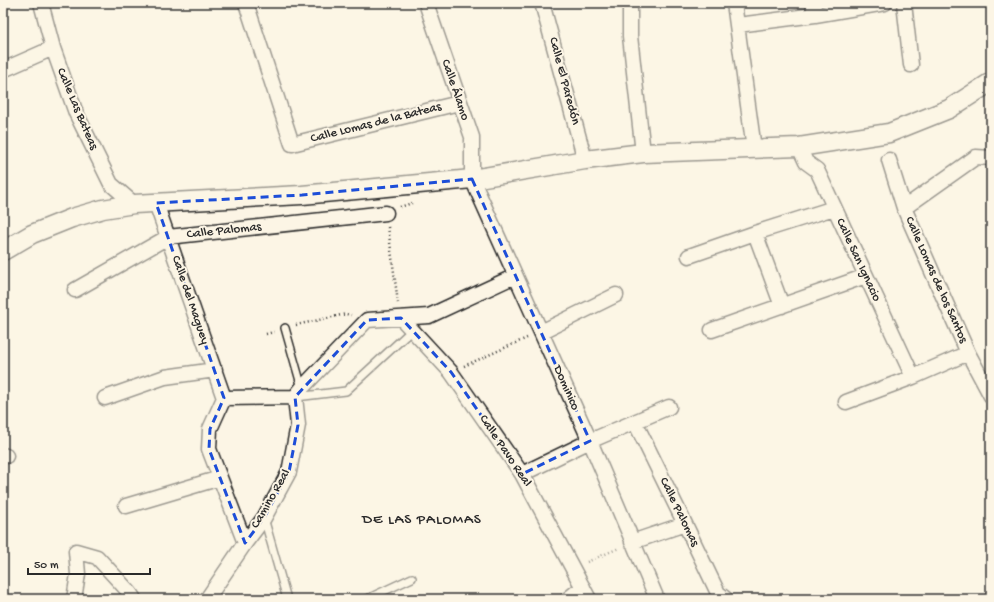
<svg xmlns="http://www.w3.org/2000/svg" width="994" height="602" viewBox="0 0 994 602" font-family="'Gochi Hand',sans-serif">
<style>
.lines{fill:none;stroke-linecap:round;stroke-linejoin:round}
.service-casing{stroke:#2b2b2b;stroke-width:10}
.minor-casing{stroke:#2b2b2b;stroke-width:17}
.tertiary-casing{stroke:#2b2b2b;stroke-width:21}
.path{stroke:#2b2b2b;stroke-width:2.5;stroke-dasharray:1 3;stroke-linecap:butt}
.service{stroke:#fcf5e5;stroke-width:7}
.minor{stroke:#fcf5e5;stroke-width:14}
.tertiary{stroke:#fcf5e5;stroke-width:18}
.marked{fill:none;stroke:#1d4ed8;stroke-width:3;stroke-dasharray:8 5;stroke-linejoin:round}
.labels{text-anchor:middle;dominant-baseline:central;stroke-width:4;stroke-linejoin:round;paint-order:stroke}
.street-label{font-size:13px;fill:#2b2b2b;stroke:#fcf5e5}
.quarter-label{font-size:15px;letter-spacing:1px;fill:#2b2b2b;stroke:#fcf5e5}
</style>
<rect width="100%" height="100%" fill="#fcf5e5"/>
<filter id="ink" filterUnits="userSpaceOnUse"><feTurbulence type="fractalNoise" baseFrequency=".025" numOctaves="2"/><feDisplacementMap in="SourceGraphic" scale="8" xChannelSelector="R" yChannelSelector="G"/><feConvolveMatrix kernelMatrix="1 2 1 2 8 2 1 2 1" color-interpolation-filters="sRGB"/></filter>
<g filter="url(#ink)">
<g class="lines">
<g class="service-casing">
<path id="service" d="M285,328L302,388
M296,397L346,391L412,330
M264,518L287,599
M367,599L412,578"/>
</g>
<g class="minor-casing">
<path id="minor" d="M41,3L53,48L76,113L111,184L134,204
M246,3L292,144L459,103
M426,3L472,137V179L590,441L657,599
M542,3L585,160
M630,3V36L643,153
M734,3L754,149
M813,3L815,15
M904,3L911,65
M738,25L815,15L885,3
M3,70L53,48
M799,147L806,162L817,170L913,377
M889,160L904,208L968,353L991,396
M156,203L224,398L210,429L209,449L245,543
M904,208L976,157L991,158
M755,233L782,306
M689,256L755,233L834,208
M75,290L168,237L386,213
M401,318L451,372L522,474L589,599
M712,330L866,276
M541,332L616,295
M105,398L165,377L215,370
M224,398L295,397
M846,402L913,377L968,353
M635,422L685,524L718,593L726,599
M3,455L6,456
M522,474L590,441L669,407
M126,506L220,478
M632,542L685,524
M74,599L78,574L76,551L97,557L130,593L134,599
M207,599L245,543L264,518L289,472L298,425L295,397L302,388L367,320L429,316L515,276
M568,599L583,587"/>
</g>
<g class="tertiary-casing">
<path id="tertiary" d="M3,251L32,234L72,218L103,209L134,204L302,195L472,179L585,160L643,153L799,147L889,133L949,109L991,82"/>
</g>
<path class="path" d="M400,207L412,203
M388,227L398,303
M296,325L346,314L351,315
M266,334L274,332
M464,366L527,338
M587,562L619,548"/>
<use href="#service" class="service"/>
<use href="#minor" class="minor"/>
<use href="#tertiary" class="tertiary"/>
</g>
</g>
<path d="M0 0H994V602H0ZM472,179L590,441L522,474L451,372L401,318L367,320L295,397L298,425L289,472L264,518L245,543L209,449L210,429L224,398L156,203L302,195Z" fill="#fcf5e5" fill-opacity=".55" fill-rule="evenodd"/>
<path class="marked" d="M472,179L590,441L522,474L451,372L401,318L367,320L295,397L298,425L289,472L264,518L245,543L209,449L210,429L224,398L156,203L302,195Z"/>
<g class="labels">
<g class="street-label">
<text transform="translate(564 81) rotate(75)">Calle El Paredón</text>
<text transform="translate(455 90) rotate(71)">Calle Álamo</text>
<text transform="translate(77 109) rotate(67)">Calle Las Bateas</text>
<text transform="translate(376 123) rotate(-14)">Calle Lomas de la Bateas</text>
<text transform="translate(224 231) rotate(-6)">Calle Palomas</text>
<text transform="translate(858 260) rotate(65)">Calle San Ignacio</text>
<text transform="translate(936 280) rotate(66)">Calle Lomas de los Santos</text>
<text transform="translate(190 300) rotate(71)">Calle del Maguey</text>
<text transform="translate(566 388) rotate(66)">Dominico</text>
<text transform="translate(505 451) rotate(56)">Calle Pavo Real</text>
<text transform="translate(271 499) rotate(-60)">Camino Real</text>
<text transform="translate(679 512) rotate(64)">Calle Palomas</text>
</g>
<g class="quarter-label">
<text x="422" y="520">DE LAS PALOMAS</text>
</g>
</g>
<rect width="994" height="602" fill="none" stroke="#fcf5e5" stroke-width="16"/>
<rect x="8" y="8" width="978" height="586" fill="none" stroke="#2b2b2b" stroke-width="1.5" filter="url(#ink)"/>
<path d="M28 568v6h122v-6" fill="none" stroke="#2b2b2b" stroke-width="2"/>
<text x="34" y="568" font-size="12" fill="#2b2b2b" stroke="#fcf5e5" stroke-width="3" paint-order="stroke">50 m</text>
</svg>
